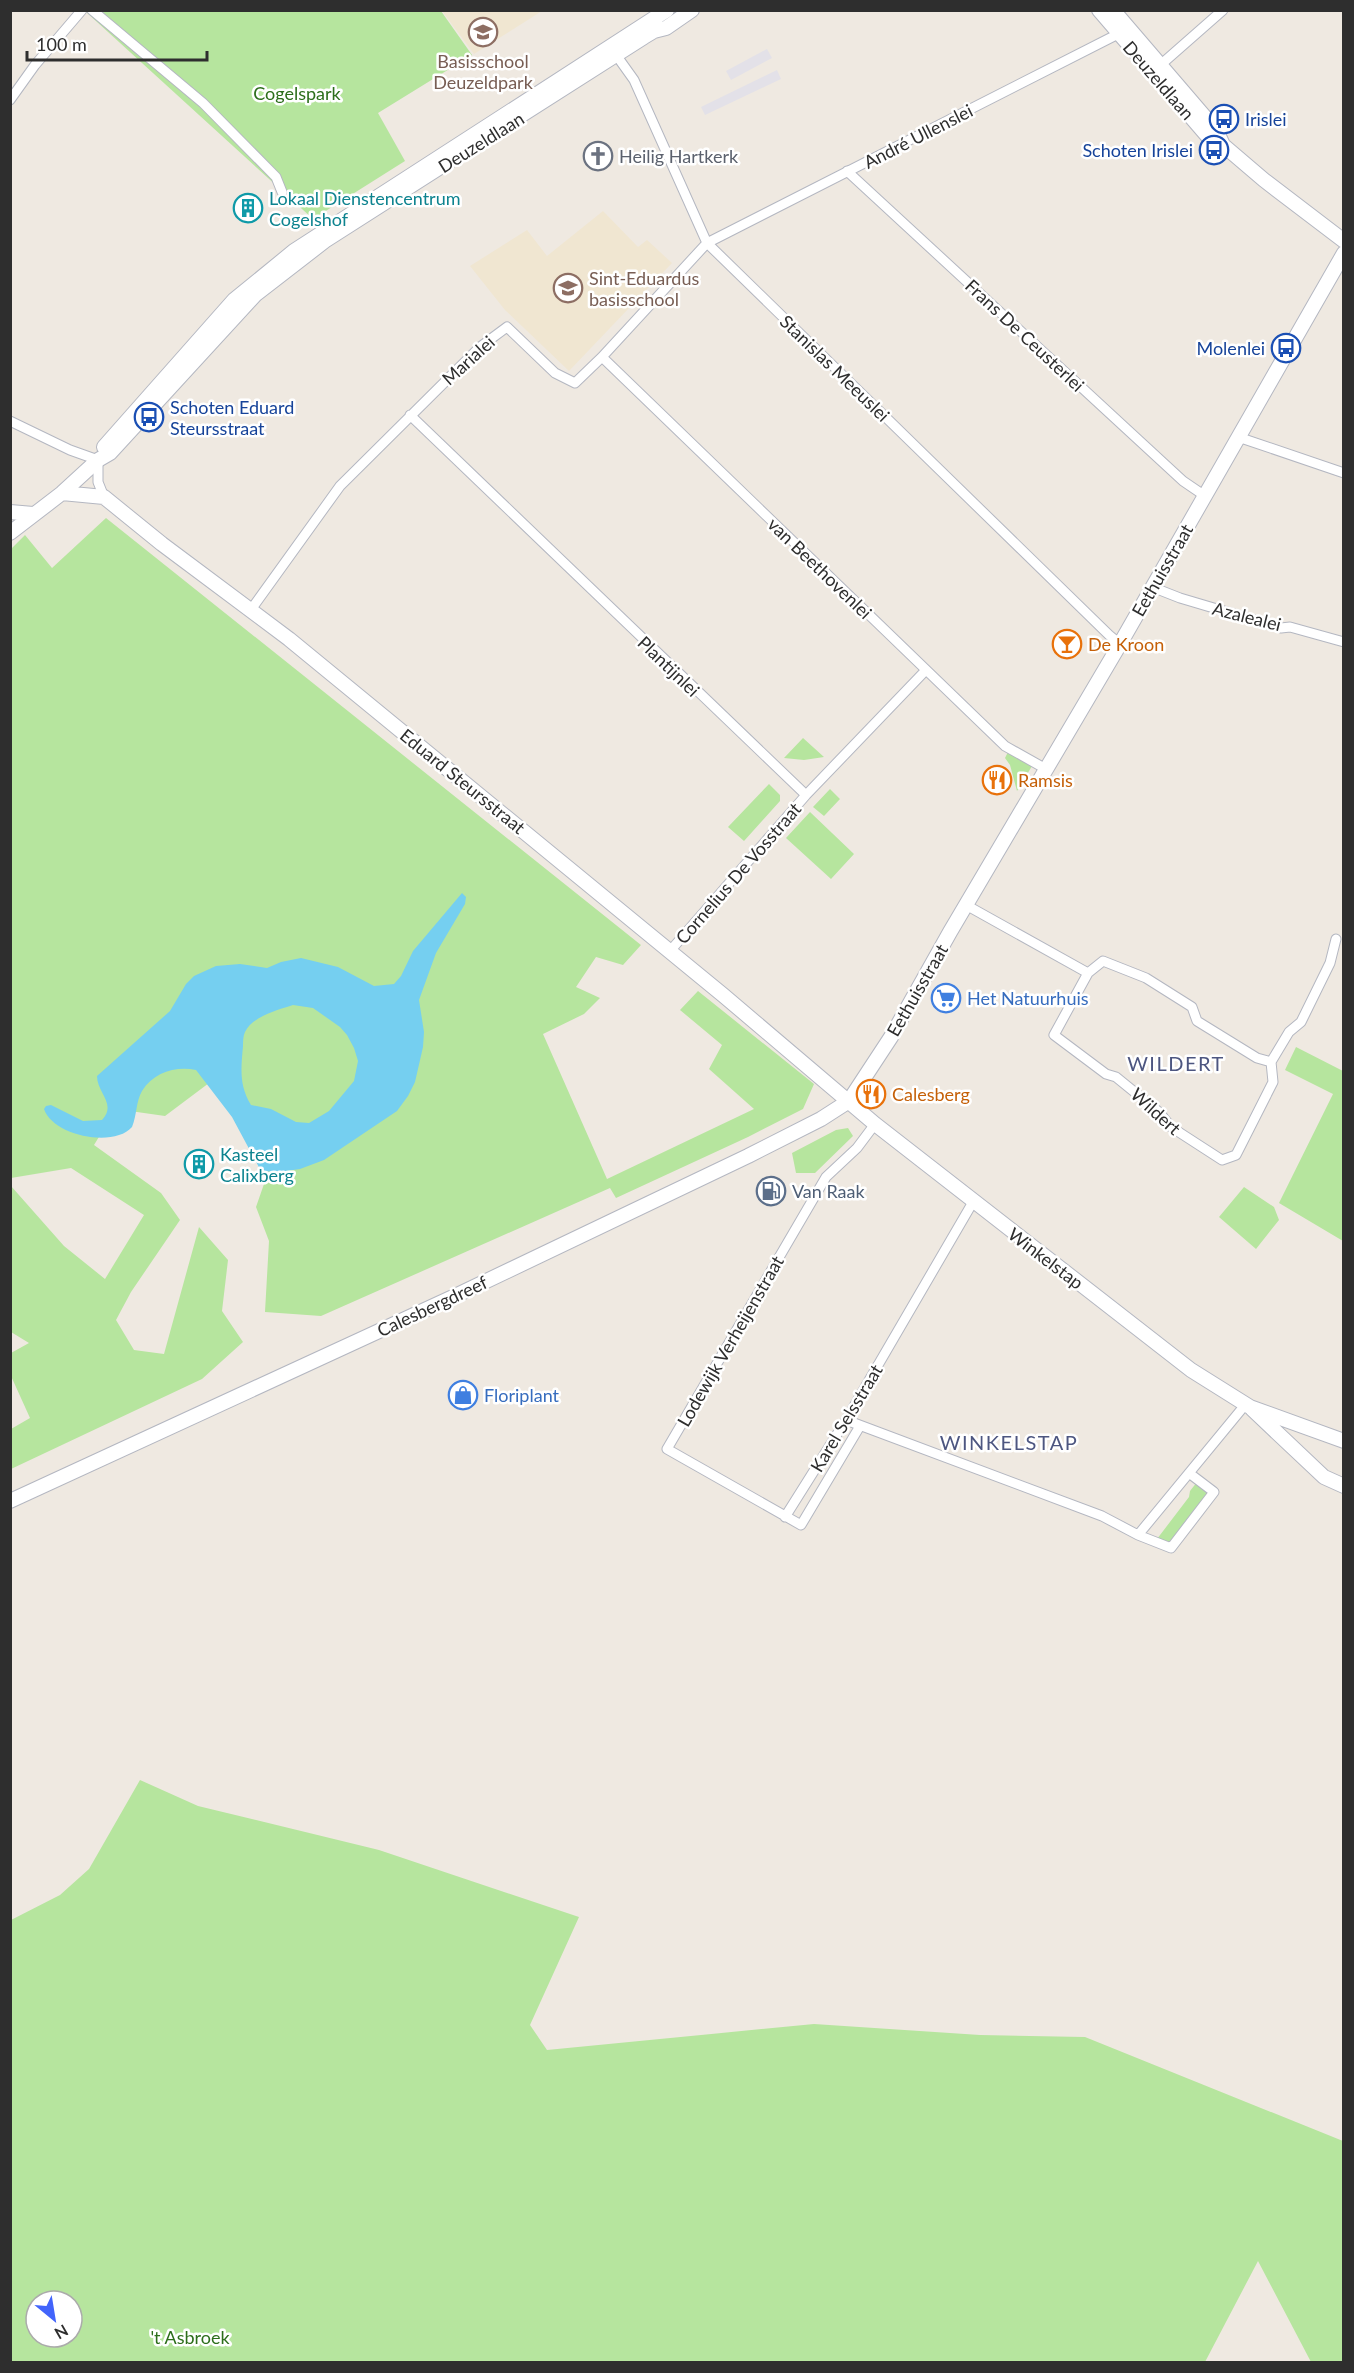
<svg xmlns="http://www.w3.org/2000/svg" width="1354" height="2373" viewBox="0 0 1354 2373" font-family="Lato,sans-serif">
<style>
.industrial{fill:#e3e1e8}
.education{fill:#f0e6d1}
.green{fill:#b6e59e;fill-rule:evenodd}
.water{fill:#75cff0;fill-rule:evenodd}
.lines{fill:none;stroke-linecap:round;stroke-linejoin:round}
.street-casing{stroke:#b4b7c1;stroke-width:11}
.secondary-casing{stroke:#b4b7c1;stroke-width:16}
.street{stroke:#fff;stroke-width:9}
.secondary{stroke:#fff;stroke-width:14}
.labels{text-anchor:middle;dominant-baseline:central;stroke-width:5;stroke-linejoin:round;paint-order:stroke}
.education-label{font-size:18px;fill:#785e54;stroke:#fff}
.street-label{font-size:18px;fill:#2e2e2e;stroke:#fff}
.park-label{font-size:18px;fill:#2c6e1b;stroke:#fff}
.transit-label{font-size:18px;fill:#164399;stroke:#fff;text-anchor:start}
.worship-label{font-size:18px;fill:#5b616d;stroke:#fff;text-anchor:start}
.culture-label{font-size:18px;fill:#0d838f;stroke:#fff;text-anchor:start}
.food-label{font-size:18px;fill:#c56008;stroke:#fff;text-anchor:start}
.shop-label{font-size:18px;fill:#366cbe;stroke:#fff;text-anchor:start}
.service-label{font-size:18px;fill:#4e5e75;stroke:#fff;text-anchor:start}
.neighbourhood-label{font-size:20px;letter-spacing:1.5px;fill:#4d5680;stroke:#fff}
</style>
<rect width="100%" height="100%" fill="#efe9e1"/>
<path class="industrial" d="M767,49L772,58L731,80L726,71Z
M777,70L781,79L705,115L701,107Z"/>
<path class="education" d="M442,11H542L474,54Z
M603,211L638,247L647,240L672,263L569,371L505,310L470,266L527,230L547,256Z"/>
<path class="green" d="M85,11H441L472,55L378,113L405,161L313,219Z
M106,518L641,945L623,965L596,957L576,987L600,998L584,1014L543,1034L607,1179L754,1109L709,1069L722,1045L680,1010L698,991L814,1084L803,1109L748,1137L616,1198L610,1188L321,1316L265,1312L269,1241L256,1207L272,1161L221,1074L165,1116L116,1109L94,1145L161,1193L180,1220L131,1292L116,1320L134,1350L164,1354L199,1227L228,1260L222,1311L243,1342L202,1379L11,1469V1429L30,1418L11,1376V1353L29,1343L11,1332V1186L64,1246L105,1279L144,1215L71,1168L11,1178V549L25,535L52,568Z
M803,738L824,757L804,760L784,758Z
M1008,752L1032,766L1017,791L1010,765L1005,758Z
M769,784L780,795V801L744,841L728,827Z
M830,789L840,799L824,816L813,807Z
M810,812L854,854L831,879L786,838Z
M1296,1047L1343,1071V1241L1279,1203L1333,1094L1285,1070Z
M848,1128L853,1136L815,1173H796L792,1153L836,1130Z
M1244,1187L1274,1207L1279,1220L1256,1249L1219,1217Z
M1197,1482L1208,1494L1168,1544L1157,1539L1189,1497L1190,1491Z
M140,1780L198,1806L379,1850L579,1917L530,2025L547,2050L814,2024L980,2035L1085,2037L1343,2141V2362H1311L1258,2261L1205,2362H11V1920L60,1895L89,1869ZM36,2301H72V2337H36Z"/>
<path class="water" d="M462,893L466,897L465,904L436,953L419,1000L424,1032L423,1047L415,1082L408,1096L397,1111L324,1160L300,1169L279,1172L261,1171L232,1117L196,1070C176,1066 154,1072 142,1091C136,1101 137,1115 132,1127C114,1148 53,1136 44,1109L46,1106L51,1105L83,1121L102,1120C117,1104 97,1093 97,1076L170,1011L186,984L194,976L216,966L240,964L267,968L281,962L301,958L338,967L374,986L394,984L401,976L413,951ZM293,1005L313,1008L340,1027L347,1035L354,1048L358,1061L354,1081L329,1111L309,1123L296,1122L271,1109L251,1105C239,1085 241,1069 243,1046C243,1042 243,1036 245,1032C253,1016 278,1010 293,1005Z"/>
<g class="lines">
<g class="street-casing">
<path id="street" d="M92,10L203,103L276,177L282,192
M614,52L634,80L707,243L1109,635L1120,644
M1157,68L1223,10
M10,100L35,65L82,10
M847,171L1183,481L1205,496
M602,357L1005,746L1046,769
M410,415L806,795L926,670
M10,421L70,450L98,460V482L104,497
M1238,437L1344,473
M1152,587L1180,598L1281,628L1290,627L1344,642
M250,611L340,486L480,347L507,327L555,373L575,383L602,357L707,243L1124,31
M966,905L1088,973L1054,1035L1106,1074L1116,1077L1159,1112L1171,1127L1222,1160L1236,1155L1273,1082L1271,1062L1257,1058L1197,1021L1192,1007L1146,978L1103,961L1088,973
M670,951L806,795
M1271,1062L1289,1032L1301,1022L1330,963L1336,939
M846,1420L1102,1516L1138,1535L1245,1405
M860,1426L801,1525L667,1449L826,1177L857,1148L875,1124
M785,1517L846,1420L973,1202
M1138,1535L1171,1548L1214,1492L1189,1473"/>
</g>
<g class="secondary-casing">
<path id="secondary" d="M1099,10L1210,139L1223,145L1264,180L1344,241
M1113,10L1216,130L1223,145
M104,447L234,300L294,251L667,10
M62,493L104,497L162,544L289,639L723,995L875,1124L1191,1370L1250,1407L1344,1441
M10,512L33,514
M10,533L62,493L98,460L110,453L255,295L326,240L644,37L654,31L666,28L692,10
M1252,1409L1324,1477L1344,1486
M10,1501L455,1296L748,1156L821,1119L849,1101L891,1037L950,932L1120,644L1344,253"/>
</g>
<use href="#street" class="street"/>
<use href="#secondary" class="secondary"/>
</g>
<defs>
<g id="school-ring" transform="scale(1.5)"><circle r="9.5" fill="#fff" stroke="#8d6e63" stroke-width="1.5"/><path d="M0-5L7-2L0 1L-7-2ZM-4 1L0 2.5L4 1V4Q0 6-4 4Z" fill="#8d6e63"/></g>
<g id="bus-ring" transform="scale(1.5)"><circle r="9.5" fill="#fff" stroke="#1a4fb4" stroke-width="1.5"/><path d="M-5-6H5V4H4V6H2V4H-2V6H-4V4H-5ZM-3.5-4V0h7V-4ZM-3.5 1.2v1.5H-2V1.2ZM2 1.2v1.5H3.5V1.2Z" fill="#1a4fb4"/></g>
<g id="church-ring" transform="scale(1.5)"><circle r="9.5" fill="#fff" stroke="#6b7280" stroke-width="1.5"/><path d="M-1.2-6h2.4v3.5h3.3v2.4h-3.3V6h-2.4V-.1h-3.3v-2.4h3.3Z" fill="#6b7280"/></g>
<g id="building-ring" transform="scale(1.5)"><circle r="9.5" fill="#fff" stroke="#0f9aa8" stroke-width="1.5"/><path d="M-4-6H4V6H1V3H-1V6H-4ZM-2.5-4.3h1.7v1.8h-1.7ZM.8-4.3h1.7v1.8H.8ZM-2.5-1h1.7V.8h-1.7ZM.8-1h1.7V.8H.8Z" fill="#0f9aa8"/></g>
<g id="bar-ring" transform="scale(1.5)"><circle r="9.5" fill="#fff" stroke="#e8710a" stroke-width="1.5"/><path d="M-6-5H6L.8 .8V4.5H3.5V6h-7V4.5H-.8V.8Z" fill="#e8710a"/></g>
<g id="restaurant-ring" transform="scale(1.5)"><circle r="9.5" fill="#fff" stroke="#e8710a" stroke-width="1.5"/><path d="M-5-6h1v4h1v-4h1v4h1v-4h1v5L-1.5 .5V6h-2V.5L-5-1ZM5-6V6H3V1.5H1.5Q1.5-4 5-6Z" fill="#e8710a"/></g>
<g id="supermarket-ring" transform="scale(1.5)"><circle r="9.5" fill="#fff" stroke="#3f7fe0" stroke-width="1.5"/><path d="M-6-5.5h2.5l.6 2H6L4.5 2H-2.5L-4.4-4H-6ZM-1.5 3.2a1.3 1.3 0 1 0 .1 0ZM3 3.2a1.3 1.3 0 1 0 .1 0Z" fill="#3f7fe0"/></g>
<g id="fuel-ring" transform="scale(1.5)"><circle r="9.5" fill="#fff" stroke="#5c6f8a" stroke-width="1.5"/><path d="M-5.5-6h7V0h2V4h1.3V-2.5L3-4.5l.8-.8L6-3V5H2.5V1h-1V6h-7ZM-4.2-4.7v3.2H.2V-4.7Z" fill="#5c6f8a"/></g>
<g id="shop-ring" transform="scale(1.5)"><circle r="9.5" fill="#fff" stroke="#3f7fe0" stroke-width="1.5"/><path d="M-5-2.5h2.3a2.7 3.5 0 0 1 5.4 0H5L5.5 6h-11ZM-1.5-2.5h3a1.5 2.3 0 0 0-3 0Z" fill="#3f7fe0"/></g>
</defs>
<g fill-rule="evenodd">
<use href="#school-ring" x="483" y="32"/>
<use href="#bus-ring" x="1224" y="119"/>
<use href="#bus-ring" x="1214" y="150"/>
<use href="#church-ring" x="598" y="156"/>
<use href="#building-ring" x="248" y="208"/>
<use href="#school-ring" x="568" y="288"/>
<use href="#bus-ring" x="1286" y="348"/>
<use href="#bus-ring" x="149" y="417"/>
<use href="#bar-ring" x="1067" y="644"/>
<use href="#restaurant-ring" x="997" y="780"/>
<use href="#supermarket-ring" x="946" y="998"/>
<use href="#restaurant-ring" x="871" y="1094"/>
<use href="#building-ring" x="199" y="1164"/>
<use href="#fuel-ring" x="771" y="1191"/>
<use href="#shop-ring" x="463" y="1395"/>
</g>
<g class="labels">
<g class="education-label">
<text x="483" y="61">Basisschool<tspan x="483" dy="21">Deuzeldpark</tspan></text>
<text x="589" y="278" text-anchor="start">Sint-Eduardus<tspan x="589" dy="21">basisschool</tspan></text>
</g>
<g class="street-label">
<text transform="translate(1159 80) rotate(49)">Deuzeldlaan</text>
<text transform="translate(918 136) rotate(-27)">André Ullenslei</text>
<text transform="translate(481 142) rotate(-32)">Deuzeldlaan</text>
<text transform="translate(1025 335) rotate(43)">Frans De Ceusterlei</text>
<text transform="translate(468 360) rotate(-42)">Marialei</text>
<text transform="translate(835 368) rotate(44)">Stanislas Meeuslei</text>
<text transform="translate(820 568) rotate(44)">van Beethovenlei</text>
<text transform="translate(1162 570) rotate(-60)">Eethuisstraat</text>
<text transform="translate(1247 616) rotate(14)">Azalealei</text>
<text transform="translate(669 666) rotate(44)">Plantijnlei</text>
<text transform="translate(463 781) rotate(39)">Eduard Steursstraat</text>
<text transform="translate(738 873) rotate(-49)">Cornelius De Vosstraat</text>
<text transform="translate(917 990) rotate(-60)">Eethuisstraat</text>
<text transform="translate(1156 1111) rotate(42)">Wildert</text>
<text transform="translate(1046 1258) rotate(37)">Winkelstap</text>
<text transform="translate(432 1306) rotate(-25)">Calesbergdreef</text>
<text transform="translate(730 1341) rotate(-60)">Lodewijk Verheijenstraat</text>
<text transform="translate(846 1418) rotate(-59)">Karel Selsstraat</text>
</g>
<g class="park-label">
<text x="297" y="93">Cogelspark</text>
<text x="190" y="2337">'t Asbroek</text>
</g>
<g class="transit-label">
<text x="1245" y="119">Irislei</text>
<text x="1193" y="150" text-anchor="end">Schoten Irislei</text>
<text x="1265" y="348" text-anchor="end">Molenlei</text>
<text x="170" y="407">Schoten Eduard<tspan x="170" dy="21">Steursstraat</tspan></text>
</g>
<g class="worship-label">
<text x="619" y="156">Heilig Hartkerk</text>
</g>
<g class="culture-label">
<text x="269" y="198">Lokaal Dienstencentrum<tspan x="269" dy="21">Cogelshof</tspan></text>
<text x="220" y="1154">Kasteel<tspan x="220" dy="21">Calixberg</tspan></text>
</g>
<g class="food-label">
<text x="1088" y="644">De Kroon</text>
<text x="1018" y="780">Ramsis</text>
<text x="892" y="1094">Calesberg</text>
</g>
<g class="shop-label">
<text x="967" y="998">Het Natuurhuis</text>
<text x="484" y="1395">Floriplant</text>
</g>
<g class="service-label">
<text x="792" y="1191">Van Raak</text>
</g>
<g class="neighbourhood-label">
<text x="1176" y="1063">WILDERT</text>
<text x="1009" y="1442">WINKELSTAP</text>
</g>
</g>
<rect width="1354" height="2373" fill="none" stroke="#2e2e2e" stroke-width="24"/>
<g transform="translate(54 2319) rotate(150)"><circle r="28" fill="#ffffff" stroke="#ababab" stroke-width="1.5"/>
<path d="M0-4.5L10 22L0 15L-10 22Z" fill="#4264fb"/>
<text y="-9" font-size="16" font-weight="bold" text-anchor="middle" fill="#2e2e2e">N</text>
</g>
<path d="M27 51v9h180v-9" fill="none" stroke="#2e2e2e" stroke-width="3"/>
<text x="36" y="51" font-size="18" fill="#2e2e2e" stroke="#ffffff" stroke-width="4.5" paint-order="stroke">100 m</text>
</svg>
